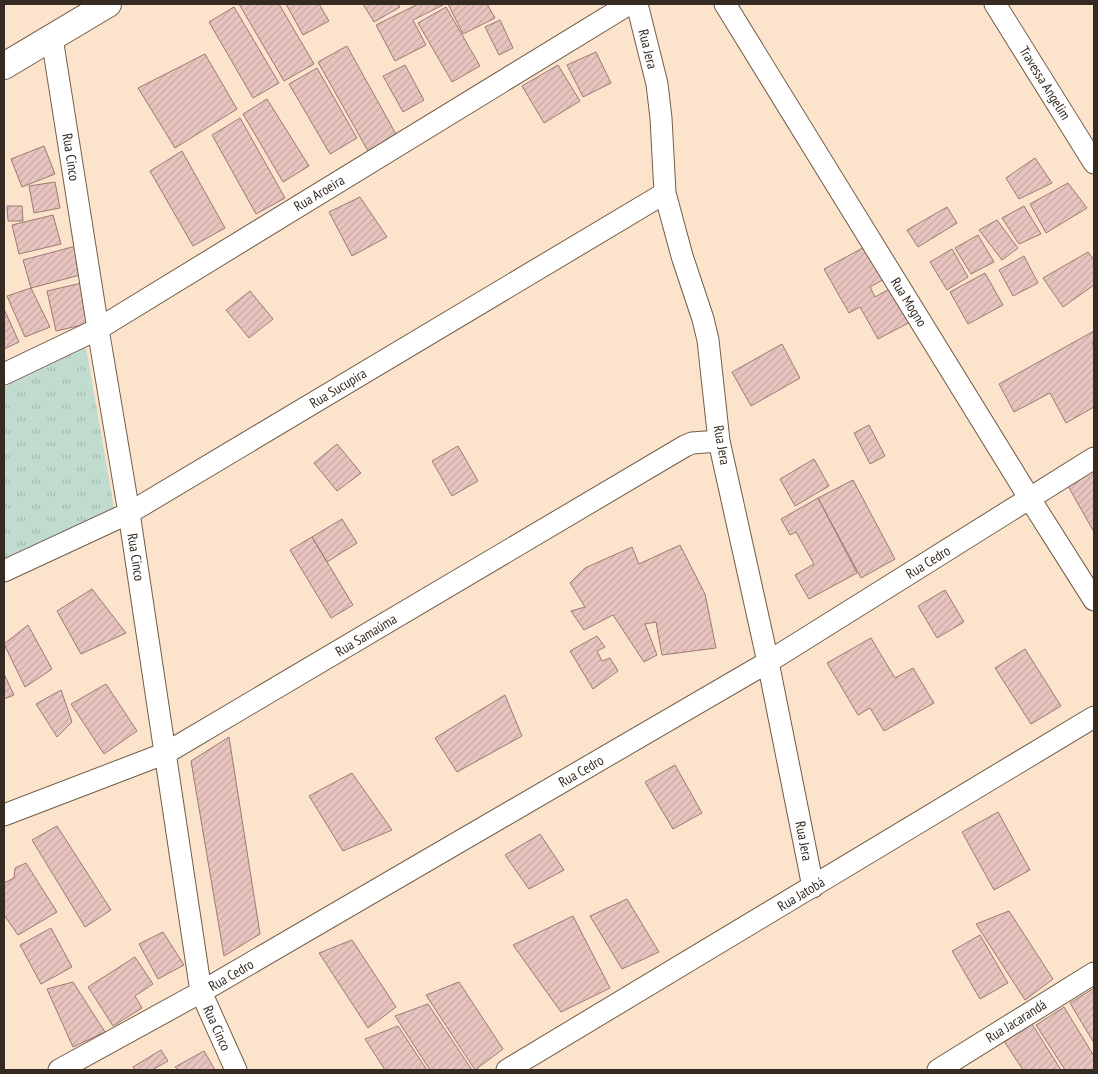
<svg xmlns="http://www.w3.org/2000/svg" width="1098" height="1074" viewBox="0 0 1098 1074" font-family="'PT Sans Narrow',sans-serif">
<style>
.grass{fill:url(#grass-tufts)}
.building{fill:url(#building-hatch);stroke:#9b7a75}
.lines{fill:none;stroke-linecap:round;stroke-linejoin:round}
.minor-casing{stroke:#725d48;stroke-width:23}
.tertiary-casing{stroke:#725d48;stroke-width:28}
.minor{stroke:#fff;stroke-width:21}
.tertiary{stroke:#fff;stroke-width:26}
.labels{text-anchor:middle;dominant-baseline:central;stroke-width:4;stroke-linejoin:round;paint-order:stroke}
.street-label{font-size:14px;fill:#352b22;stroke:#fff}
</style>
<defs>
<pattern id="grass-tufts" width="24" height="20" patternUnits="userSpaceOnUse" patternTransform="scale(1.25)"><rect width="24" height="20" fill="#bfdcce"/><path d="M3 7l-1-3M5 7V3M7 7l1-3M15 17l-1-3M17 17v-4M19 17l1-3" fill="none" stroke="#a5bdb1"/></pattern>
<pattern id="building-hatch" width="6" height="6" patternUnits="userSpaceOnUse" patternTransform="scale(1.25)"><rect width="6" height="6" fill="#e8c4bf"/><path d="M-1 1l2-2M0 6l6-6M5 7l2-2" fill="none" stroke="#c8a9a4"/></pattern>
</defs>
<rect width="100%" height="100%" fill="#fce3cb"/>
<path class="grass" d="M86,347L114,508L4,560V387Z"/>
<path class="building" d="M239,4H279L314,64L284,81Z
M286,4H319L329,21L303,35Z
M363,4H398L400,7L374,22Z
M418,4L443,5L413,20L426,45L395,61L376,25Z
M448,4H487L495,18L463,34Z
M234,7L279,83L253,98L209,22Z
M446,7L480,66L452,82L418,23Z
M500,20L513,48L499,55L485,27Z
M347,46L397,136L368,151L318,62Z
M596,52L611,83L583,97L567,65Z
M205,54L237,109L175,148L138,88Z
M405,65L424,100L403,112L383,76Z
M558,65L580,101L544,123L522,86Z
M317,68L357,138L330,154L289,84Z
M267,99L309,166L283,182L243,114Z
M240,118L285,198L256,214L212,135Z
M44,146L55,174L22,187L11,159Z
M182,151L225,228L193,246L150,171Z
M1035,158L1052,183L1019,199L1006,178Z
M55,182L60,208L34,213L29,186Z
M1068,183L1087,208L1046,233L1030,204Z
M360,197L387,237L352,256L329,212Z
M7,206H22L23,221H8Z
M1024,206L1041,234L1019,244L1002,218Z
M947,207L957,223L918,247L907,230Z
M53,215L61,244L19,254L12,225Z
M997,220L1018,248L1002,260L979,230Z
M978,235L994,262L971,274L955,248Z
M870,244L888,277L870,287L875,297L893,287L912,321L878,339L860,307L849,313L824,269Z
M76,246L84,274L31,288L23,260Z
M952,249L968,277L947,290L930,262Z
M1088,252L1094,260V285L1063,307L1043,278Z
M1024,256L1038,283L1013,296L999,270Z
M985,273L1003,305L968,324L950,292Z
M82,283L91,323L56,331L47,291Z
M31,288L50,327L25,337L7,296Z
M250,291L273,319L249,338L226,310Z
M4,309L19,342L4,349Z
M1094,331V342L1092,343L1094,347V407L1066,423L1050,393L1014,412L999,384Z
M782,344L800,378L751,406L732,372Z
M869,425L885,456L870,464L854,433Z
M337,444L361,473L337,491L314,463Z
M458,446L478,481L452,496L432,461Z
M814,459L829,486L795,506L780,479Z
M1094,470V532L1068,486Z
M853,480L895,559L861,578L818,498Z
M818,498L857,573L809,599L795,575L814,564L796,532L790,535L781,519Z
M342,519L357,543L327,562L312,537Z
M312,537L353,605L331,618L290,550Z
M680,545L705,594L716,648L662,655L656,622L645,624L657,655L644,662L613,615L584,630L571,611L585,607L570,583L585,568L632,547L639,564Z
M92,589L126,633L81,654L57,611Z
M945,590L964,622L937,638L918,606Z
M28,625L52,669L25,687L4,644Z
M597,636L605,647L597,651L602,661L610,658L618,671L593,689L570,651Z
M871,638L895,678L913,668L934,703L884,731L870,708L858,715L827,663Z
M1025,649L1061,706L1031,724L995,668Z
M4,674L14,695L4,699Z
M106,684L137,731L104,754L71,704Z
M61,690L72,722L57,737L36,704Z
M505,695L522,736L457,772L435,738Z
M229,737L260,934L224,956L191,761Z
M675,765L702,813L673,829L645,782Z
M352,773L392,830L343,851L309,796Z
M998,812L1030,870L994,890L962,832Z
M57,826L111,910L85,927L32,840Z
M540,834L564,870L529,889L505,855Z
M26,863L57,912L18,935L4,915V883L14,878L15,868Z
M627,899L659,952L622,969L590,916Z
M1009,911L1053,979L1025,1000L976,924Z
M573,916L610,988L561,1012L513,945Z
M51,928L72,967L41,984L20,945Z
M163,932L184,965L158,979L139,944Z
M980,935L1008,983L980,999L952,951Z
M352,940L396,1007L368,1028L319,953Z
M135,957L153,984L135,996L142,1008L113,1026L88,987Z
M73,982L105,1032L73,1047L47,989Z
M459,982L503,1049L475,1070L426,995Z
M1094,988V1043L1070,1003Z
M428,1004L472,1070H430L395,1016Z
M1064,1007L1094,1056V1070H1065L1036,1025Z
M1032,1024L1061,1070H1023L1004,1041Z
M398,1026L427,1070H385L365,1039Z
M161,1050L168,1061L152,1070H135L133,1067Z
M204,1051L215,1070H178L175,1067Z"/>
<g class="lines">
<g class="minor-casing">
<path id="minor" d="M637,4L657,84L661,118L665,193L682,256L703,319L708,340L719,441L768,662L813,887
M725,4L1030,499L1094,600
M995,4L1094,163
M52,38L98,329L129,513L201,992L236,1070
M4,374L98,329L629,4
M4,571L129,513L665,193
M4,815L166,753L685,446L692,443L719,441
M59,1070L201,992L768,662L1094,458
M507,1070L1094,717
M938,1070L1094,973"/>
</g>
<g class="tertiary-casing">
<path id="tertiary" d="M4,66L108,4"/>
</g>
<use href="#minor" class="minor"/>
<use href="#tertiary" class="tertiary"/>
</g>
<g class="labels">
<g class="street-label">
<text transform="translate(648 49) rotate(76)">Rua Jera</text>
<text transform="translate(1045 83) rotate(58)">Travessa Angelim</text>
<text transform="translate(71 157) rotate(81)">Rua Cinco</text>
<text transform="translate(319 193) rotate(-31)">Rua Aroeira</text>
<text transform="translate(909 302) rotate(58)">Rua Mogno</text>
<text transform="translate(338 388) rotate(-31)">Rua Sucupira</text>
<text transform="translate(722 445) rotate(80)">Rua Jera</text>
<text transform="translate(136 557) rotate(81)">Rua Cinco</text>
<text transform="translate(928 562) rotate(-32)">Rua Cedro</text>
<text transform="translate(366 635) rotate(-31)">Rua Samaúma</text>
<text transform="translate(581 771) rotate(-30)">Rua Cedro</text>
<text transform="translate(804 841) rotate(79)">Rua Jera</text>
<text transform="translate(801 894) rotate(-31)">Rua Jatobá</text>
<text transform="translate(231 975) rotate(-30)">Rua Cedro</text>
<text transform="translate(1016 1021) rotate(-32)">Rua Jacarandá</text>
<text transform="translate(217 1028) rotate(66)">Rua Cinco</text>
</g>
</g>
<rect width="1098" height="1074" fill="none" stroke="#352b22" stroke-width="10"/>
</svg>
